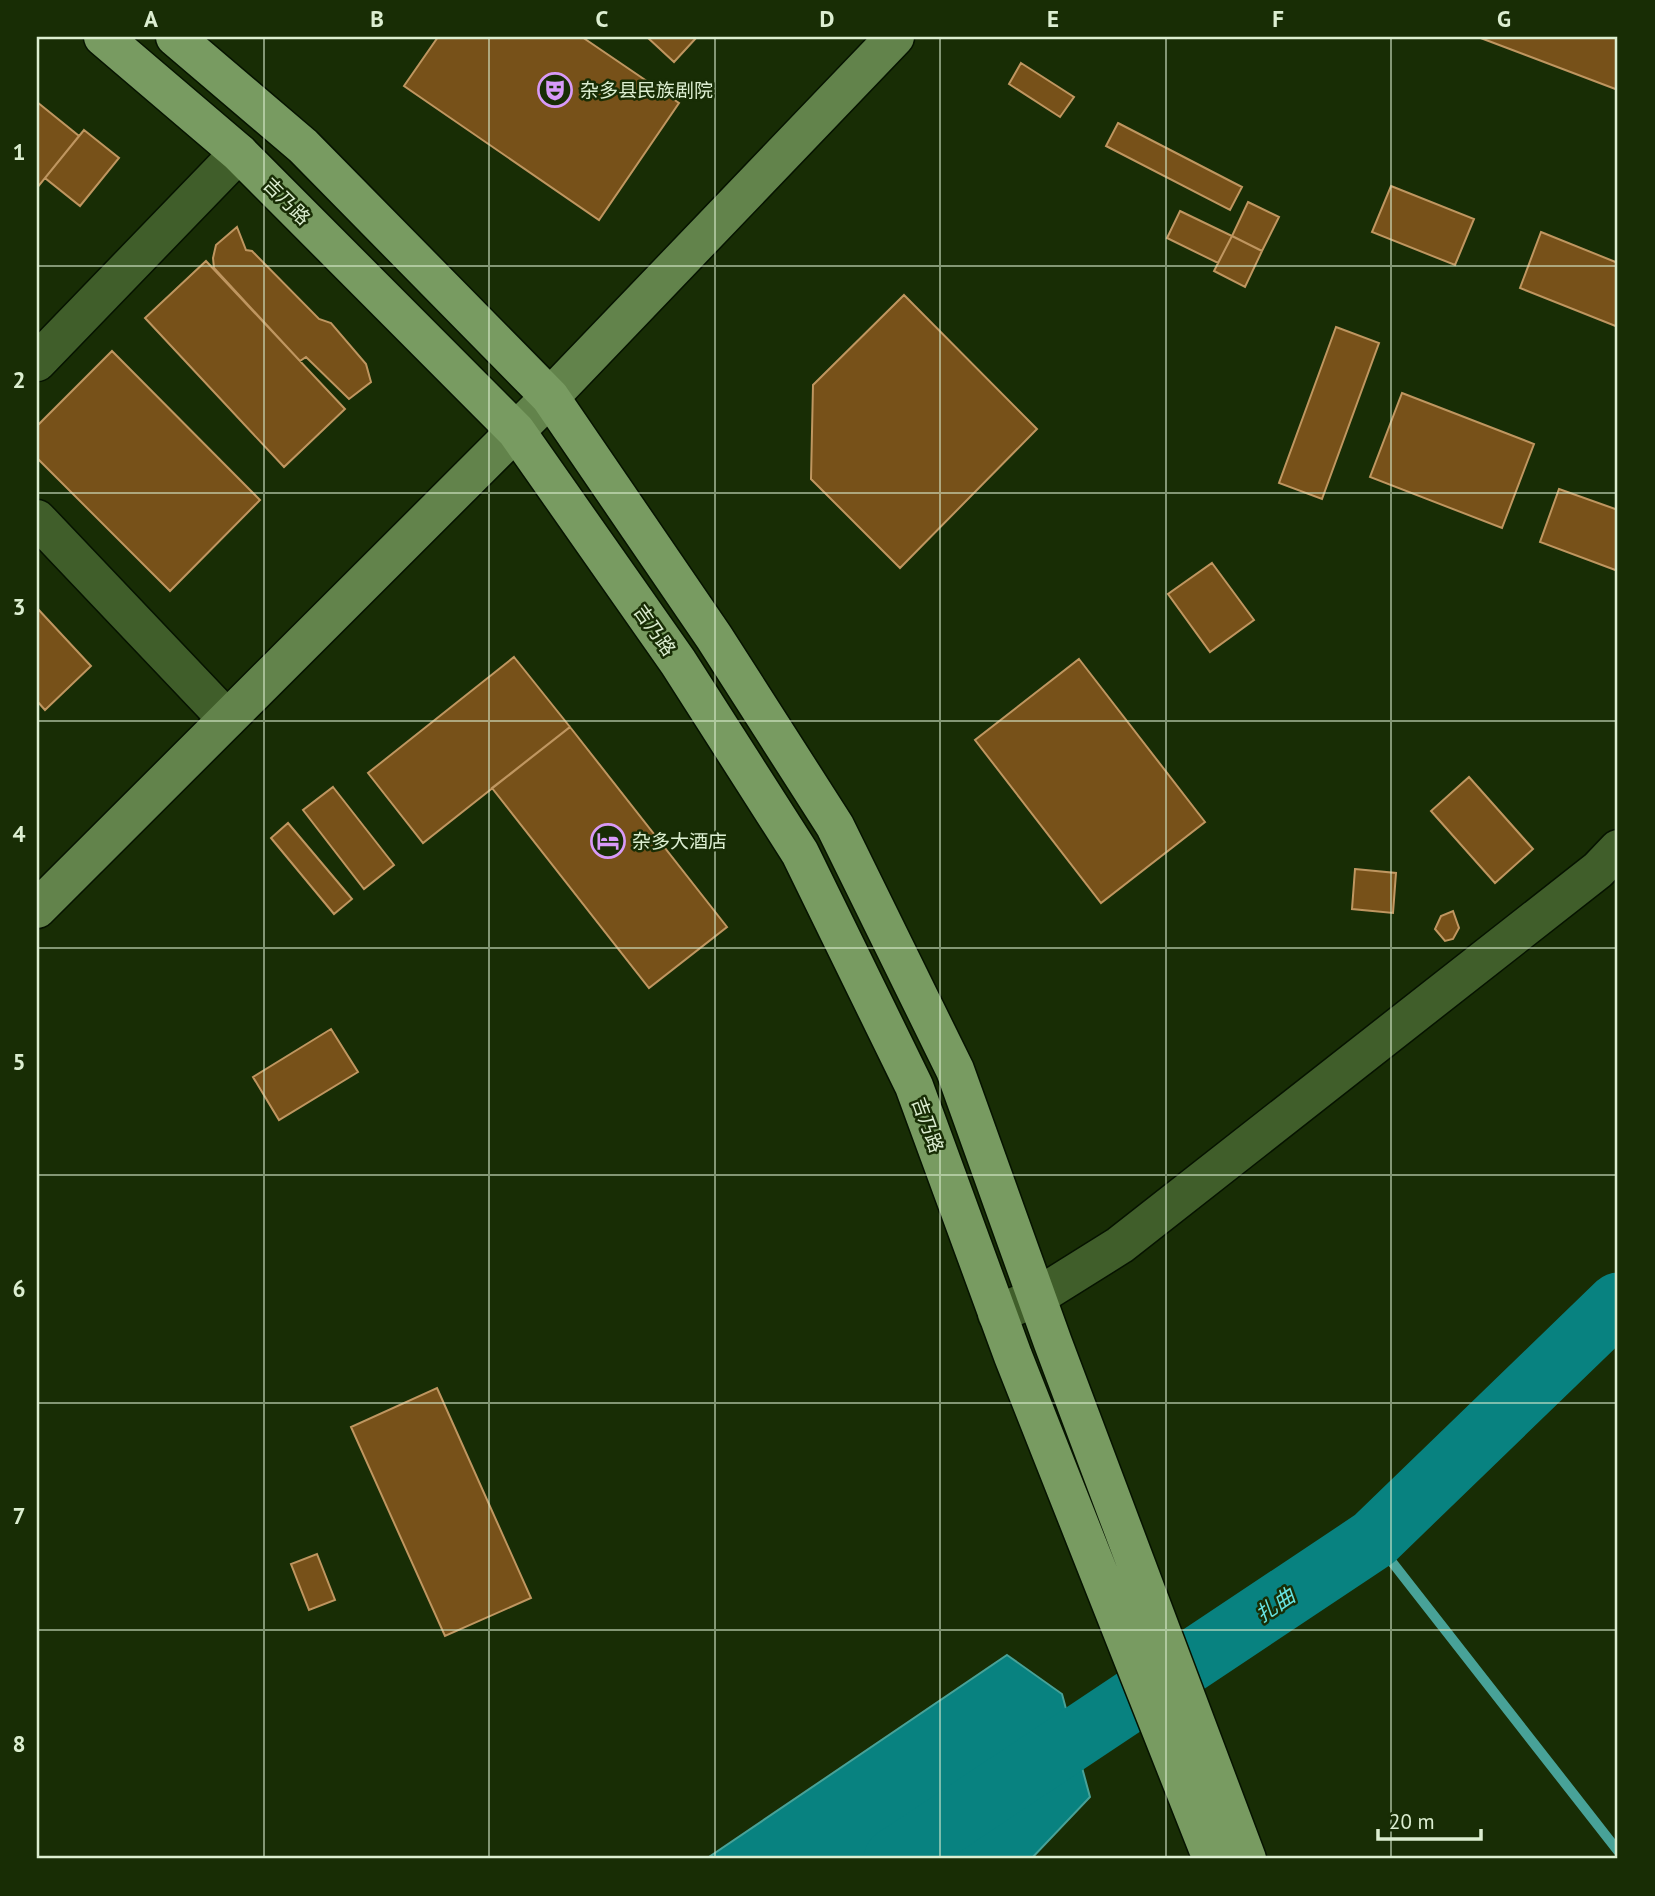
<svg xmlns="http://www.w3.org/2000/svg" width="1655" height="1896" viewBox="0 0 1655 1896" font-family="'PT Sans','Noto Sans SC',sans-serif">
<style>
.water{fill:#088280;stroke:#48a298;stroke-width:2}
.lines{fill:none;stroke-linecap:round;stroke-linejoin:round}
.stream{stroke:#48a298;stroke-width:10}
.river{stroke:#088280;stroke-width:61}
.building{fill:#775119;stroke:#bf9660;stroke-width:2}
.minor-casing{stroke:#061300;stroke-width:41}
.major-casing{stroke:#061300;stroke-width:41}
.highway-casing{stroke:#061300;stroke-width:41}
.minor{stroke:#405e2a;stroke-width:38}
.major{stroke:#62834b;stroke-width:38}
.highway{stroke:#789b61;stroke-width:38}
.grid{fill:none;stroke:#dceed1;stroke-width:2;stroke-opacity:0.55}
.labels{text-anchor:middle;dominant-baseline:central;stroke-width:5;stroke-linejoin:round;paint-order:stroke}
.poi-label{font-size:19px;fill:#dceed1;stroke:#182d05;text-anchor:start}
.street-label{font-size:19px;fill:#dceed1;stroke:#182d05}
.water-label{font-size:21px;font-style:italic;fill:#67e3e1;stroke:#182d05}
.neatline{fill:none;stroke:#dceed1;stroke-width:2.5}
.grid-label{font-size:23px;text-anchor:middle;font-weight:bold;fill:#dceed1}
</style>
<rect width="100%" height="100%" fill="#182d05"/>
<path class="water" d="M1007,1655L1062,1694L1090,1797L1031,1859H706Z"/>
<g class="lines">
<path class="stream" d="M1374,1539L1618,1851"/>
<path class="river" d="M894,1859L1374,1539L1618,1303"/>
</g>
<path class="building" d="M438,37H582L679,103L599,220L404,86Z
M647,37H697L674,62Z
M1478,37H1618V90Z
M1021,63L1074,97L1060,117L1009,84Z
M37,102L79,136L37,188Z
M1118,123L1242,187L1230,210L1106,146Z
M84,130L119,158L80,206L45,178Z
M1391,186L1474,219L1455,265L1372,232Z
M1248,202L1279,217L1262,251L1232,236Z
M1180,211L1232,236L1218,263L1167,238Z
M237,227L246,250L252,251L319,319L331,323L366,364L371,382L349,399L306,357L300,361L214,268L213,258L216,245Z
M1541,232L1618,263V327L1520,288Z
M1232,236L1262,251L1245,287L1214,271Z
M206,261L345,409L284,467L145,318Z
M904,295L1037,429L900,568L811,479L813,385Z
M1336,327L1379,343L1322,499L1279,483Z
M112,351L260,500L170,591L37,458V426Z
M1402,393L1534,444L1502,528L1370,477Z
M1559,489L1618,510V571L1540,542Z
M1212,563L1254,620L1210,652L1168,594Z
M37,608L91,666L45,710L37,701Z
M514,657L570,727L423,843L368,773Z
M1079,659L1205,822L1101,903L975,740Z
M570,727L727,927L649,988L492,788Z
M1469,777L1533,849L1495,883L1431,811Z
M333,787L394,865L364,889L303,810Z
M288,823L352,899L334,914L271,838Z
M1355,869L1396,873L1393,913L1352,909Z
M1453,911L1459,928L1453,939L1445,941L1435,929L1441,916Z
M331,1029L358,1072L279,1120L253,1077Z
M437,1388L531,1598L445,1636L351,1427Z
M317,1554L335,1600L309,1610L291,1564Z"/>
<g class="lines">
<g class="minor-casing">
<path id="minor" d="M37,362L239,153
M37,519L227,719
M997,1314L1037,1297L1120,1245L1598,870L1618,849"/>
</g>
<g class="major-casing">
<path id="major" d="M37,909L550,397L895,37"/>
</g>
<g class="highway-casing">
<path id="highway" d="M103,37L239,153L516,431L678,662L800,853L914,1086L1013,1356L1212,1859
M175,37L303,146L550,397L714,637L835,826L955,1070L1053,1343L1247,1859"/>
</g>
<use href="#minor" class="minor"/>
<use href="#major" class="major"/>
<use href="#highway" class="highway"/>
</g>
<path class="grid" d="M264,37V1859M489,37V1859M715,37V1859M940,37V1859M1166,37V1859M1391,37V1859M37,266H1618M37,493H1618M37,721H1618M37,948H1618M37,1175H1618M37,1403H1618M37,1630H1618"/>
<defs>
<g id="theatre-ring" transform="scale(1.75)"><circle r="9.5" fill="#182d05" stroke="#d89af8" stroke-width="1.5"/><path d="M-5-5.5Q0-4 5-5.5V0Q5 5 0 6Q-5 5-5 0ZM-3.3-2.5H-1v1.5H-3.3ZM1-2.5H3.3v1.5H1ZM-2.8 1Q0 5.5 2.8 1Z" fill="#d89af8"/></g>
<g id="hotel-ring" transform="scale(1.75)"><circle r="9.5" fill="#182d05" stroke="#d89af8" stroke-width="1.5"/><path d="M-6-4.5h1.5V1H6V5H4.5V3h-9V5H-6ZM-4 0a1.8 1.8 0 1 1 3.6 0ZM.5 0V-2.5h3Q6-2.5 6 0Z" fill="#d89af8"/></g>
</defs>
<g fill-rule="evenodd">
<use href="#theatre-ring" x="555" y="90"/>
<use href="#hotel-ring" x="608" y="841"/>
</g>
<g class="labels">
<g class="poi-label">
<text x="580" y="90">杂多县民族剧院</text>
<text x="632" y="841">杂多大酒店</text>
</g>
<g class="street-label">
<text transform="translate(287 201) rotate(45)">吉乃路</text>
<text transform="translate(655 630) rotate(55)">吉乃路</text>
<text transform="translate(928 1125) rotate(70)">吉乃路</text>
</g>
<g class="water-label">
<text transform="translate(1275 1605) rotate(-34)">扎曲</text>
</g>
</g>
<rect width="1655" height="1896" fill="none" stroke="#182d05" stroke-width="77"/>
<path d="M1378 1829v10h103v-10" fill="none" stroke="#dceed1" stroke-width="3.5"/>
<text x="1389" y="1829" font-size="21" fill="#dceed1" stroke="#182d05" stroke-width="5" paint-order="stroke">20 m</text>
<rect x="38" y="38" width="1578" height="1819" class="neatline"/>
<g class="grid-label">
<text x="151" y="27">A</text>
<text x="377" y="27">B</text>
<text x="602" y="27">C</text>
<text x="827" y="27">D</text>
<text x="1053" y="27">E</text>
<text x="1278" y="27">F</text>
<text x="1504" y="27">G</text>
<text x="19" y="160">1</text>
<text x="19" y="388">2</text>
<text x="19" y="615">3</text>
<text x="19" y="842">4</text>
<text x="19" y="1070">5</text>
<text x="19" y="1297">6</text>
<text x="19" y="1524">7</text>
<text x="19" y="1752">8</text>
</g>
</svg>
